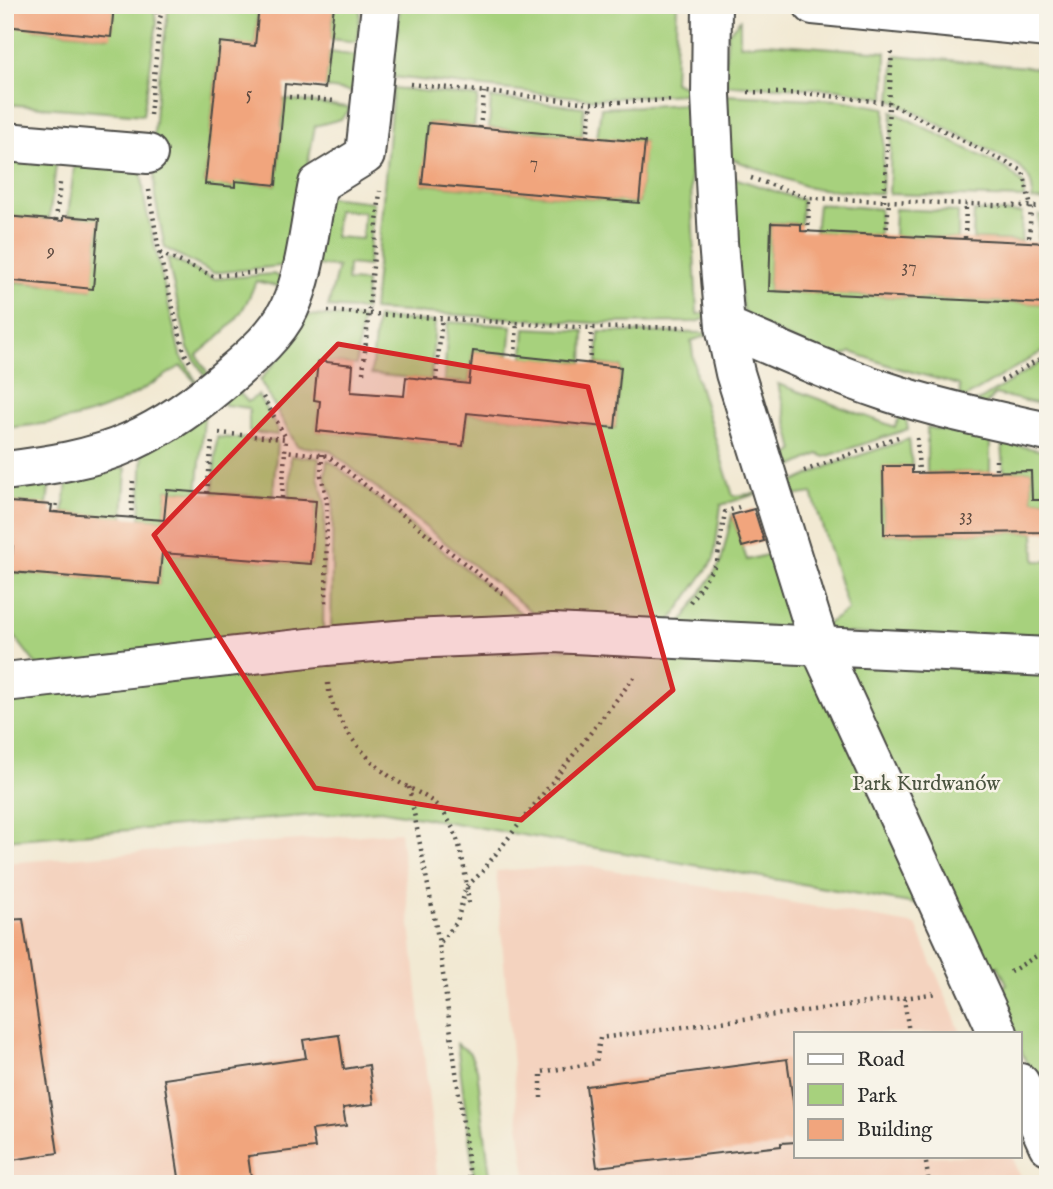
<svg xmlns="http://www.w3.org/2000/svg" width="1053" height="1189" viewBox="0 0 1053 1189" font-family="'IM FELL English',serif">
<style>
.built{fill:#f4d3bf}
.green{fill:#a7d17d;stroke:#697e54;stroke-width:2;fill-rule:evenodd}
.building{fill:#f1a57d}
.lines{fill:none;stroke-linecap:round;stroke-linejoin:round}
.street-casing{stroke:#494844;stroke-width:42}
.path{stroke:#494844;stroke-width:4.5;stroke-dasharray:2 5;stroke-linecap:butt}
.street{stroke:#fff;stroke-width:38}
.marked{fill:#d62828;fill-opacity:0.2;stroke:#d62828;stroke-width:5;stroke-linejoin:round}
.labels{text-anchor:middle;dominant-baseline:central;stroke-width:5;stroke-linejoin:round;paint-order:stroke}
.number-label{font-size:18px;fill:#5c4a40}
.park-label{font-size:21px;fill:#4a5440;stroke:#f7f3e8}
</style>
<rect width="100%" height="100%" fill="#f7f3e8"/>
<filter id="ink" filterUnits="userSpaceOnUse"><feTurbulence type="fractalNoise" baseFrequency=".0143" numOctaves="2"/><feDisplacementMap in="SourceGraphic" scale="14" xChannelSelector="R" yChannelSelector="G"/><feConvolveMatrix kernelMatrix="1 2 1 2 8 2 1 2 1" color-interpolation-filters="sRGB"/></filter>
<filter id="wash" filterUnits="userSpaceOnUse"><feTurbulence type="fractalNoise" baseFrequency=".00686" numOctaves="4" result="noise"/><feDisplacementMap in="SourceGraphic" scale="28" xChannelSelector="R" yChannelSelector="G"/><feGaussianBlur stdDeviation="1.57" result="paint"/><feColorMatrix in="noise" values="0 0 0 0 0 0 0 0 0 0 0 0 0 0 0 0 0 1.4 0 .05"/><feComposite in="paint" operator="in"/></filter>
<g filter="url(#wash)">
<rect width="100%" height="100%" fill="#f2e9d3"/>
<path class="built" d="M400,832L438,1184H5V863Z
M584,865L916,925L961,1033H796V1156H1011L1023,1184H527L516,1101L496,871Z"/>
<path class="green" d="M5,5L34,29L110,37L114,6L152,5L157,22L143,115L5,104Z
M169,5H259L255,46L220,42L205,183L234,187L236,174L243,182L276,185L284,99L347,107L350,110L341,119L315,126L289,265L213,273L165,248L155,197L153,146L157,93Z
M334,5H361L357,42L330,39Z
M400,5H677L674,82L700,93L594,99L393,77Z
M740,20V45L766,43L886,52L885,98L837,89L723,85L728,33Z
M329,52L358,56L354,92L325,88Z
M895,55L1048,69V201L1032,200C1034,183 1029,175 1016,164L891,100Z
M393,88L478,97L474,127L428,123L423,184L639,203L644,142L597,138L601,108L687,104L697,314L710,313L711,317L695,322L596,323L373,310Z
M722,95L840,100L885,108L882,194L810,188L726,157Z
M491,98L584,107L582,136L489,128Z
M892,111L1007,169L1024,185V198L889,194Z
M5,153L57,158L49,220L5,216Z
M75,160L141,166L145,204L180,354L199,386L181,366C154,382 126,402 96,412C67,422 35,425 5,428V281L92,289L99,220L68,216Z
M725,175L802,200L801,224L771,223L769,291L1048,304V348L961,400L959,385L894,367L851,352L834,360L759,324L743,311Z
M326,197L373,202L368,266L348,264L347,281L366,282L365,310L328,307L338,267L313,265ZM337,210L364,212L362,239L335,237Z
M818,204L880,209L879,235L815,232Z
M895,209L958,212V239L894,236Z
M974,211L1022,213L1021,241L973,239Z
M1039,215L1048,216V242H1038Z
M167,257L213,279L273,274L285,280L281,287L256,281C241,321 229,328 197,355L210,377L206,378L188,349Z
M307,315L362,318L356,365L319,361L320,401L317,431L463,446L467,413L615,428L621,367L597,364L599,332L714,333L691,341L696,376L733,496L759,493L721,505L714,559L667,626L543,621L329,450L297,446L260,380L286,350Z
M377,318L435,322L431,380L371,374Z
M448,322L512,326L509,355L473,351L469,383L444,381Z
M525,328L584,331L583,363L523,357Z
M1048,358V406L995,394L985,405L975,403Z
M778,384L895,427L904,408L908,429L825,457L818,454L779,473L777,463L794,451Z
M235,388L248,402L258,395L278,430L277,435L249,432V408L225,405L222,398Z
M205,410L197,492L167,490L164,520L140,518L143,447Z
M927,427L990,440V472L927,473Z
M217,437L277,441L273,497L213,493Z
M909,439L912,466L883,467L884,534L1034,532L1035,561H1048V644L828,632L827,624L848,610L812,493L786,497L783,487L831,465Z
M1002,442L1048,452V500H1032L1031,471L1004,472Z
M291,456L319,458L318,477L325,502L323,633L38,667L5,624V482L50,478L47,505L9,502L6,541L13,542L11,572L159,584L162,553L311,564L316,501L289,499Z
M327,460L333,463L535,624L331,632L333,497L325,477Z
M69,467L126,468L123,518L63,513Z
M732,515L747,560L778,552L799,628L680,625L721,562Z
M597,647L1048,670V1113L1020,1048V1033H1013L995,992L1007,984L998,966L990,970L981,967L955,911L380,810L5,840V693L294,663Z
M457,1044L469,1052L477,1069L491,1184H475Z"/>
<g id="blocks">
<path class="building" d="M5,5H114L111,37L5,26Z
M259,5H334L325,88L285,84L276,185L235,181V187L205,184L220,42L255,46Z
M428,123L645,142L639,203L422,184Z
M5,216L63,221V216L99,219L93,289L5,280Z
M771,223L801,224V231L1048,243V304L769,291Z
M473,351L621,367L615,428L467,413L463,446L317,431L320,401L314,400L318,361L353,365L351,392L404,396L406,377L469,384Z
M883,466H912V473L1031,471L1032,500H1048V532L884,534Z
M167,490L316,501L311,564L162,553L159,584L11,572L13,542H6L9,502L52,505L51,512L164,520Z
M754,509L764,541L742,547L732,515Z
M23,919L58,1153L5,1161V920Z
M339,1035L344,1069L369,1065L374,1104L343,1108L346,1126L312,1130L315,1148L248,1156L252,1184H180L164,1079L306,1058L303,1040Z
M787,1059L796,1122V1142L781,1143V1146L597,1167L586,1086Z"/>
</g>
</g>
<g filter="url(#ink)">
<use href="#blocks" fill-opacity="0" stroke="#494844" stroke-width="2"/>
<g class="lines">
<g class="street-casing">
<path id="street" d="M712,5L711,95L718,242L725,326L735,373L820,647L998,1033
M813,5L1048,28
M5,142L148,154
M725,326C778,349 831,373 885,391C938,409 993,420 1048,432
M5,471C45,466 94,459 130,442C168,425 202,400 232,373C253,355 277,334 289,309C306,274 310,222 318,184L365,155L381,5
M5,682L326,646L409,639L553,633L1048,657
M1020,1083L1048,1145"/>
</g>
<path class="path" d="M155,5L159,17
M410,84L592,103L674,100
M748,92L813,94L889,103L1023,171L1031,207L1029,241
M289,97L335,101
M150,115L160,18L164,5
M480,128L484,92
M587,137L592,103
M751,178L809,198L1048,207
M149,190L159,252L184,352L190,362
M884,201L892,49
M56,220L60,183
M808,232L809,198
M886,235L889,202
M965,238L966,204
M160,253L213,276L262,272
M328,311L592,328L689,327
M515,356L517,322
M589,364L592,328
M363,373L380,191
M436,380L442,318
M1001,381L1048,354
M263,397L286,438
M219,433L286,439L285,451L328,456L506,596
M917,438L919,473
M322,454L321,475L327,501L326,607
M996,460V471
M804,471L898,437
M207,493L212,440
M282,498L285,451
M56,513L57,500
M131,518L133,481
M690,602L717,562L725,512L739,507
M5,635L12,644
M328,683C330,718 368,764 397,781C413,791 430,796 442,811C462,835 465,874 469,904
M409,787L439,943
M1010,972L1048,949
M904,998L937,993
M541,1098V1072L596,1063L600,1038L904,998L909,1033
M925,1156L929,1184
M471,1184L439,944L457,922L466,887L481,873L635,676"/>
<use href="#street" class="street"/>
</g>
</g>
<path class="marked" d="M338,344L588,387L673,690L521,820L315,788L154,535Z"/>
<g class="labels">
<g class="number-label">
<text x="249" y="94">5</text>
<text x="534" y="163">7</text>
<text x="51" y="251">9</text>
<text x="909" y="267">37</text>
<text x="966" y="516">33</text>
</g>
<g class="park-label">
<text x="926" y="784">Park Kurdwanów</text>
</g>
</g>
<rect width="1053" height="1189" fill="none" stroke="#f7f3e8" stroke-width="28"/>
<rect x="794" y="1032" width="228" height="126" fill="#f7f3e8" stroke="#a5a39c" stroke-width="2"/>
<rect x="808" y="1054" width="35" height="10" fill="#ffffff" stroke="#a5a39c" stroke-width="2"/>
<text x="857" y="1066" font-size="21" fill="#2b2b2b">Road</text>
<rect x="808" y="1084" width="35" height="21" fill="#a7d17d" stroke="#a5a39c" stroke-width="2"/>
<text x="857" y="1102" font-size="21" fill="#2b2b2b">Park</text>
<rect x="808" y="1119" width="35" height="21" fill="#f1a57d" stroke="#a5a39c" stroke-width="2"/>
<text x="857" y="1136" font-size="21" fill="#2b2b2b">Building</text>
</svg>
